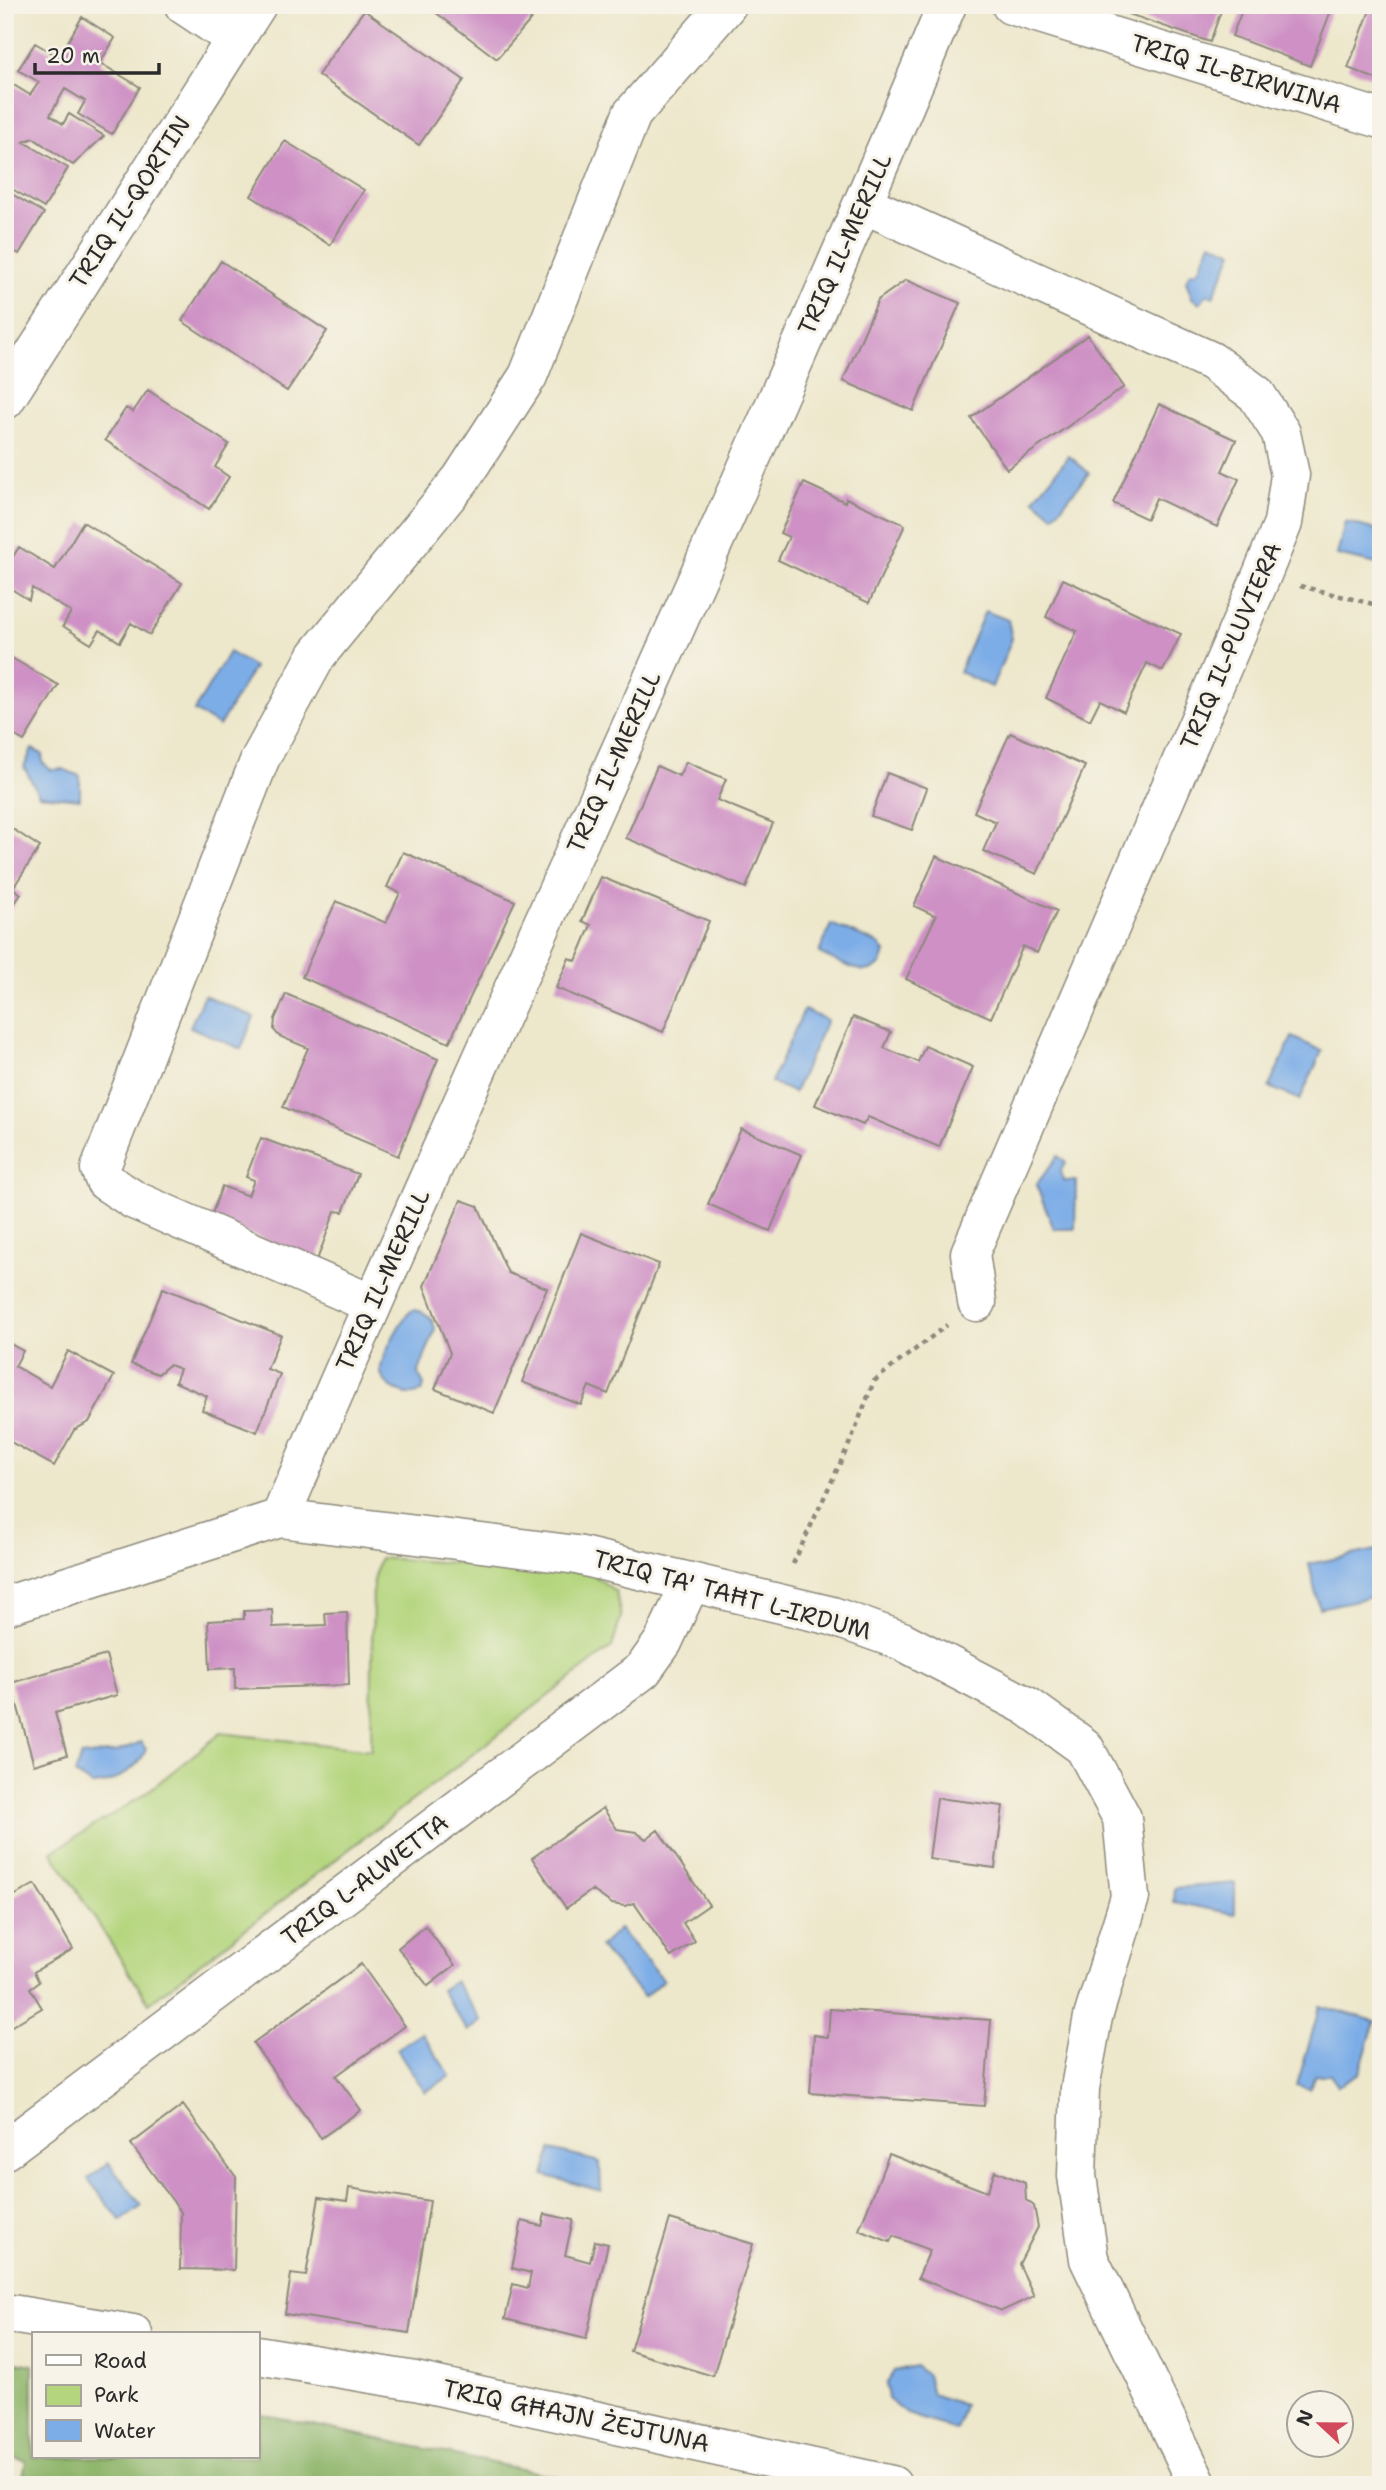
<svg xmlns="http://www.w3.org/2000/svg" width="1386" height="2490" viewBox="0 0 1386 2490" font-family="'Shantell Sans',sans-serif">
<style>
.green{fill:#b4d57d;stroke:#708054;stroke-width:2}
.forest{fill:#8fb66c;stroke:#5d704c;stroke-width:2}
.water{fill:#7dade7;stroke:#546c89;stroke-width:2}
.building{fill:#ce90c5}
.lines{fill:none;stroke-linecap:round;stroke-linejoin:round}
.minor-casing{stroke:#8c897b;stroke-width:41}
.path{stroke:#8c897b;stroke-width:4.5;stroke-dasharray:5 5;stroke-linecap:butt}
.minor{stroke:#fff;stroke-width:38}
.labels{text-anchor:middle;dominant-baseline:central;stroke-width:6;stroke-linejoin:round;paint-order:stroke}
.street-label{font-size:24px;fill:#2b2b2b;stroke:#f7f3e8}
</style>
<rect width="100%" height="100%" fill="#f7f3e8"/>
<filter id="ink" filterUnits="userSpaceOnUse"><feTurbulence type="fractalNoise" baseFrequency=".0143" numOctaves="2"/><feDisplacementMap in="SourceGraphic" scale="14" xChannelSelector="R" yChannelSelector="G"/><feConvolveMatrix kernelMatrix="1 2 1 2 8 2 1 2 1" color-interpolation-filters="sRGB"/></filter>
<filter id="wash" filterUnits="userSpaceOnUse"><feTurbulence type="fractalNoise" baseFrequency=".00686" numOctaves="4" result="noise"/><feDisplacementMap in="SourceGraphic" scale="28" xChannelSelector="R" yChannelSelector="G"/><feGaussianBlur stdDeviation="1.57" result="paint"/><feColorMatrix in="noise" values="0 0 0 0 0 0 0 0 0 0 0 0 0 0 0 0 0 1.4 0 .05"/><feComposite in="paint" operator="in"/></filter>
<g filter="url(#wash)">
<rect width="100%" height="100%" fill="#ede7cb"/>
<path class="green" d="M380,1558L590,1572L616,1592L621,1617L612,1647L149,2003L52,1852L142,1796L221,1733L371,1750L373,1580Z"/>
<path class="forest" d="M5,2360L33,2365V2457H257V2413L596,2485H21L26,2461L5,2457Z"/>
<path class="water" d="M1211,242L1233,252L1213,297L1207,294L1200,303L1192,298L1186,281L1190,273L1199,270Z
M1069,456L1089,473L1054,516L1034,499Z
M1345,522L1381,531V565L1337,555Z
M985,611L1008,620L1012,639L992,687L959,672Z
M229,652L254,667L219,726L194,711Z
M32,749L42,754L43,763L51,770L63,769L80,776V799L39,795L24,767Z
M831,924L879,944L885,952C878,988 840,962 819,953Z
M204,995L254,1017L241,1049L190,1027Z
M804,1010L827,1020L794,1093L771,1082Z
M1292,1037L1322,1051L1300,1100L1269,1087Z
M1058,1156L1066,1163L1060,1171L1064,1181H1076L1075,1229H1054L1036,1185Z
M413,1310C424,1311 434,1317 435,1330L418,1374L424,1385L422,1391C412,1396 406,1395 396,1390C389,1386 383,1381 381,1374C378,1362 402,1316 413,1310Z
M1381,1549V1595L1319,1608L1309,1564Z
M141,1742L146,1749C141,1767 111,1786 92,1785L75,1774L81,1756L117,1752Z
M1235,1883V1914L1174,1902L1175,1888Z
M619,1929L663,1980L644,1997L600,1947Z
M455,1981L482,2021L468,2031L441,1990Z
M1320,2006L1375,2021L1359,2074L1338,2086L1330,2075H1316L1309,2089L1297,2085Z
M422,2033L450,2076L425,2092L397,2049Z
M551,2150L600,2162L601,2191L544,2175Z
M109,2163L142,2206L121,2221L88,2179Z
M915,2366L927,2375L932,2394L964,2405L956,2430L907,2414L888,2399L886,2384L894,2371Z"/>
<g id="blocks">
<path class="building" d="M426,5H521L534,16L497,59Z
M1112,5H1223L1210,42L1111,8Z
M1244,5H1333L1310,66L1232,36Z
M1372,5H1381V81L1348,68Z
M364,10L464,80L419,145L318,75Z
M82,17L115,38L100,63L140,87L112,134L78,114L85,101L65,89L50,115L63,124L69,114L104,136L73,165L33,138L24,142L68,168L44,208L7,186L5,189V85L7,81L30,95L39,82L18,70L35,43L59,57Z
M285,141L364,190L330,245L251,196Z
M5,190L44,213L19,254L5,246Z
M221,261L327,331L287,391L182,321Z
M906,280L960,303L913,411L843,381L878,300Z
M1088,335L1124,387L1007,469L971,418Z
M148,390L229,444L215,467L229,477L209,509L105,440L126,408L133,412Z
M1159,404L1236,440L1222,471L1239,479L1217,527L1156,498L1147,519L1113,503Z
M804,483L845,502L846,498L905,525L869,603L778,560L789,537L780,533Z
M83,522L182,583L150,635L131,623L120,642L100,630L91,644L63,626L71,612L32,588L29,600L5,585V569L19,547L55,569Z
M1063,579L1181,634L1163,671L1147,663L1124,712L1100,700L1090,720L1046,698L1077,631L1046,617Z
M5,654L58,685L24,741L5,730Z
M1010,733L1085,766L1037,874L983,851L996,822L974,812Z
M686,762L726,779L717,800L773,823L746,888L626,838L657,766L679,776Z
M887,773L927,788L912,830L871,816Z
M5,824L40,847L13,888L21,894L5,918Z
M403,852L515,901L449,1043L302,977L336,901L386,923L400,893L387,887Z
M936,856L1057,911L1037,953L1023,946L991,1018L906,979L936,916L914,906Z
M601,877L709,921L663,1032L556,988L569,958L576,961L591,925L582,921Z
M286,994L438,1059L398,1156L283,1107L308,1048L279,1036L274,1030L275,1019Z
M853,1017L891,1032L884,1048L918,1062L925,1046L973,1067L939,1147L868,1117L863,1125L815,1105Z
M741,1129L802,1155L770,1231L708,1204Z
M261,1138L358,1174L343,1212L335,1211L317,1260L210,1219L222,1186L248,1196L254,1180L246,1177Z
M461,1200L478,1206L508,1273L547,1288L494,1413L435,1389L450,1353L424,1286Z
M581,1233L659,1264L608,1394L589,1386L581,1405L522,1382Z
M163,1288L281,1335L267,1369L280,1374L257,1432L202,1410L207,1396L175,1382L180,1369L169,1365L158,1374L131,1364Z
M5,1341L23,1351L15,1366L50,1386L68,1351L114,1376L89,1422L74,1430L54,1466L5,1439Z
M272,1610L273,1627L326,1625L325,1613L347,1612L349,1685L235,1689V1668L210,1669L208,1621L244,1619V1611Z
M106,1655L117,1695L55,1713L67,1755L34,1765L11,1683Z
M937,1798L1003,1806L995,1868L929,1859Z
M603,1808L617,1829L636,1832L646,1839L658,1830L709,1905L683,1923L695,1941L671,1957L634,1903L625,1906L612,1904L592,1890L566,1908L532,1858Z
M35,1884L73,1949L34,1972L39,1982L30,1988L42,2008L5,2030V1901Z
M425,1926L455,1965L428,1986L398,1948Z
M361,1964L405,2026L336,2076L361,2110L321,2138L253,2043Z
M830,2009L991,2020L984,2106L810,2093L814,2035L828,2037Z
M183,2105L236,2177L234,2270L180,2269L181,2212L131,2144Z
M889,2154L987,2192L995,2171L1025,2183L1026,2200L1034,2206L1038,2227L1019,2264L1034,2296L1002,2311L918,2278L930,2250L893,2236L890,2242L859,2230Z
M349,2188L430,2201L409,2333L285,2314L291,2274L306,2276L319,2197L347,2201Z
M545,2214L573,2220L565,2255L590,2262L595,2241L608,2244L586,2339L505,2319L513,2284L528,2288L531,2273L512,2268L522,2221L542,2226Z
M670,2219L753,2244L713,2376L630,2351Z"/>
</g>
</g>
<g filter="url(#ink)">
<use href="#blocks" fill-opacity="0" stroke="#8c897b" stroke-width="2"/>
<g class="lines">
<g class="minor-casing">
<path id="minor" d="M184,5L235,39
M1011,5L1381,119
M864,204L1211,361L1256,394L1281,433L1290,475L1283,523L1261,577L970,1253L977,1302
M5,400L257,5
M372,1304L134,1200L105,1181L100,1169L260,759L317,655L461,479L528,376L632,114L727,5
M280,1518C497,1012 734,514 947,5
M5,1606L280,1518L577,1555L832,1616L902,1641L1027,1706L1084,1747L1122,1818L1130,1897L1093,2017L1080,2088L1077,2176L1089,2259L1198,2485
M5,2150L643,1670L663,1642L691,1582
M5,2313L133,2334
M257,2355L415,2381L892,2485"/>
</g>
<path class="path" d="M1300,586L1381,606
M793,1564L851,1440L874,1381L947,1325"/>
<use href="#minor" class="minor"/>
</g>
</g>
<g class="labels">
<g class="street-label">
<text transform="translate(1236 74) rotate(17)">TRIQ IL-BIRWINA</text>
<text transform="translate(130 202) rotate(-57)">TRIQ IL-QORTIN</text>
<text transform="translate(845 244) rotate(-66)">TRIQ IL-MERILL</text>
<text transform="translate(1231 646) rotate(-67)">TRIQ IL-PLUVIERA</text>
<text transform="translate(614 762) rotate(-66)">TRIQ IL-MERILL</text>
<text transform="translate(383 1280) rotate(-66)">TRIQ IL-MERILL</text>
<text transform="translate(732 1595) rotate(15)">TRIQ TA' TAĦT L-IRDUM</text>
<text transform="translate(365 1880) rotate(-37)">TRIQ L-ALWETTA</text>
<text transform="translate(576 2416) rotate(12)">TRIQ GĦAJN ŻEJTUNA</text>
</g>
</g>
<rect width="1386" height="2490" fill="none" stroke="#f7f3e8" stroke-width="28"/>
<rect x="32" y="2332" width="228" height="126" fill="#f7f3e8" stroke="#a5a39c" stroke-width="2"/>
<rect x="46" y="2355" width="35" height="10" fill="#ffffff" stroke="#a5a39c" stroke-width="2"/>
<text x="94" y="2368" font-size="21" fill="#2b2b2b">Road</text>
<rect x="46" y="2385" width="35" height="21" fill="#b4d57d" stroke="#a5a39c" stroke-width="2"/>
<text x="94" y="2402" font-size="21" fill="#2b2b2b">Park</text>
<rect x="46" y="2420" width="35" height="21" fill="#7dade7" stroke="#a5a39c" stroke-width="2"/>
<text x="94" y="2438" font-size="21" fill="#2b2b2b">Water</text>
<g transform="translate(1320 2424) rotate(292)"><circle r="33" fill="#f7f3e8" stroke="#a5a39c" stroke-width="2"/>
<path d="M0-5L12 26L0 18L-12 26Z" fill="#d1495b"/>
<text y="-10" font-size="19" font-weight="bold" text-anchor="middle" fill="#2b2b2b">N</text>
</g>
<path d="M35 63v10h124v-10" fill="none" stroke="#2b2b2b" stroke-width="3.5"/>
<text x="46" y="63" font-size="21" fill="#2b2b2b" stroke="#f7f3e8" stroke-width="5" paint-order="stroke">20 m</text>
</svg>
